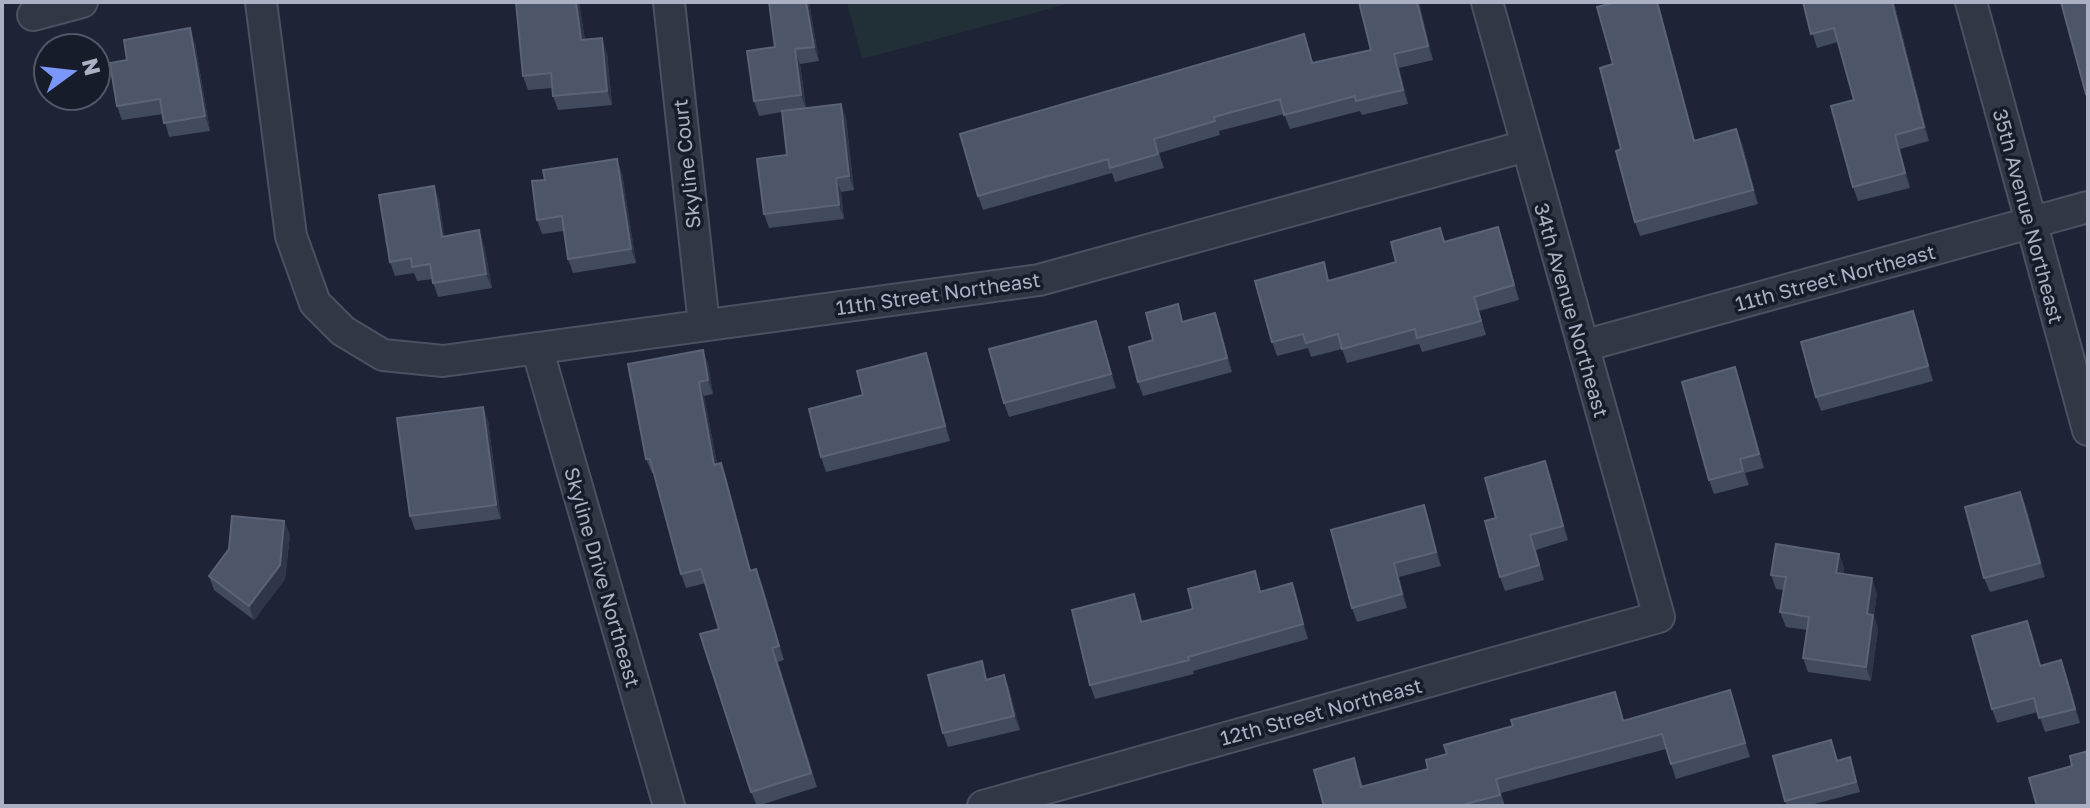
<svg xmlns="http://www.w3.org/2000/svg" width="2090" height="808" viewBox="0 0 2090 808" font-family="'Golos Text',sans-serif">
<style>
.green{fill:#203036}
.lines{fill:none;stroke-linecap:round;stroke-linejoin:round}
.minor-casing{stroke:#4c5161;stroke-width:34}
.minor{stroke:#323746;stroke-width:30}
.wall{fill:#424a5e}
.shaded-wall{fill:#2f3649}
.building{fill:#4d5569;stroke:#5c6377;stroke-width:2}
.labels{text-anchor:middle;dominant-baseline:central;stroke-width:7;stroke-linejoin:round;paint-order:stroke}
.street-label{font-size:20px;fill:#abb1c3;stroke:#171c2a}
</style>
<rect width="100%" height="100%" fill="#1e2435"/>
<path class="green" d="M847,2H1075L862,59Z"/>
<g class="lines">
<g class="minor-casing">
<path id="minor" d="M261,2L291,236L315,303L343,331L383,355L443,361L1039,280L1526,146
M669,2L704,325
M1971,2L2088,430
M33,15L82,2
M1583,346L2088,207
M537,348L669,806
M983,806L1659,617L1487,2"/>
</g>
<use href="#minor" class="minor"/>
</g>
<path class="wall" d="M516,2H579L585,40L607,53L612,105L558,110L553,96V88L528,90L523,76Z
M809,2L819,61L800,64L806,108L841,104L846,118L854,190L841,192L844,219L769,228L764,214L787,155L782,112L759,116L754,101L775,47Z
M1359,2H1419L1433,60L1399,68L1408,104L1362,115L1360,111L1290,129L1284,114L1219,131L1220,135L1159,153L1164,168L1115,182L1112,173L983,210L978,196L1309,48L1313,63L1371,50Z
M1658,2L1695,141L1742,143L1758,204L1640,236L1635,222L1621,149L1613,64Z
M1803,2H1894L1929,141L1900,149L1910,188L1858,201L1853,187L1854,100L1838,42L1817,48Z
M195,43L210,131L169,137L163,114L122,120L117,106L127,60Z
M622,173L636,263L573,273L568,259L564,231L542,234L537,220Z
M434,186L439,200L444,236L484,245L492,288L438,297L432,279L417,281L414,273L395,276L390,262Z
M1440,228L1445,242L1503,241L1519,300L1479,311L1486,335L1422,352L1419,344L1347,363L1342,349L1311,357L1308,348L1277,356L1272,342L1330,281L1396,262Z
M1913,311L1918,325L1933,381L1821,411L1816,397Z
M1096,321L1101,335L1116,388L1009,417L1004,403Z
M1183,321L1220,327L1232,372L1143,396L1138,382L1153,340Z
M708,364L713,394L704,396L717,464L721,463L726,477L751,571L762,584L784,660L778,662L817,787L757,806L751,792L719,629L706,583L686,588L681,574L654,473H652L646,459Z
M931,367L950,441L826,472L821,457L863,395Z
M1740,381L1764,468L1745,473L1749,485L1714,494L1709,480Z
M483,407L488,421L501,519L415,530L410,516Z
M1550,475L1568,540L1536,550L1544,580L1505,591L1500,577L1496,518Z
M1424,505L1429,520L1441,566L1399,577L1407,608L1357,622L1352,608Z
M2026,506L2045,577L1990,592L1984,578Z
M284,521L290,535L285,579L254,620L214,590L209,576Z
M1839,554L1844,568L1843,574L1877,593L1874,616L1878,629L1871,681L1808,672L1803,658L1807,630L1786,627L1780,612L1784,590L1776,589L1771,575Z
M1292,583L1308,639L1193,671L1194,674L1095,699L1090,685L1139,608L1142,622Z
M2027,621L2041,666L2066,674L2080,723L2045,732L2038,712L1997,723L1992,709Z
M1004,675L1009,689L1020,730L948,747L943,733L988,679Z
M1730,690L1750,757L1676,779L1666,749L1501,793L1505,806H1324L1354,758L1363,787L1428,769L1620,706L1624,721Z
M1831,740L1837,761L1850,757L1860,792L1807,806H1787L1785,801Z"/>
<path class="shaded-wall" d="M576,2H579L587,54L581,40Z
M806,2H809L819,61L814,47Z
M1417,2H1419L1433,60L1428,46Z
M1657,2H1658L1699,155L1694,141Z
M1892,2H1894L1929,141L1924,127Z
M190,28L195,43L210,131L205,116Z
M602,38L607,53L612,105L607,91Z
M795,49L800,64L806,109L801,95Z
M1394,54L1399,68L1408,104L1403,90Z
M841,104L846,118L854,190L849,176Z
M1736,129L1742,143L1758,204L1753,190Z
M1895,135L1900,149L1910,188L1905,173Z
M617,159L622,173L636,263L631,249Z
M836,178L841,192L844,219L839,205Z
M434,186L439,200L447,251L442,237Z
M1498,227L1503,241L1519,300L1514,285Z
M479,230L484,245L492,288L486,274Z
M1913,311L1918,325L1933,381L1928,366Z
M1215,313L1220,327L1232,372L1227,358Z
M1096,321L1101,335L1116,388L1111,374Z
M703,350L708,364L713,394L708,380Z
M926,353L931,367L950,441L945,426Z
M1735,367L1740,381L1764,468L1759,454Z
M699,382L704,396L720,479L714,465Z
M483,407L488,421L501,519L496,505Z
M1545,461L1550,475L1568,540L1563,526Z
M721,463L726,477L755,585L750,571Z
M2020,492L2026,506L2045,577L2040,563Z
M1424,505L1429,520L1441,566L1436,552Z
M284,521L290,535L285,579L254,620L249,606Z
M1839,554L1844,568L1841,587L1836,573Z
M1394,563L1399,577L1407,608L1402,594Z
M756,569L762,584L784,660L779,646Z
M1872,578L1877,593L1874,616L1878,629L1871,681L1866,667L1867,614Z
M1292,583L1297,597L1308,639L1303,624Z
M2027,621L2033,635L2045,680L2040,666Z
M2061,660L2066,674L2080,723L2075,709Z
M1004,675L1009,689L1020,730L1014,716Z
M1730,690L1735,704L1750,757L1745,743Z"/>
<path class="building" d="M516,2H576L581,40L602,38L607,91L553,96L551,73L523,76Z
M769,2H806L814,47L795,49L801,95L754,101L747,51L775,47Z
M1359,2H1417L1428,46L1394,54L1403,90L1356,101L1355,96L1284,115L1280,99L1214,117L1215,121L1154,139L1158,154L1110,168L1108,159L978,196L960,134L1304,34L1312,63L1371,50Z
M1616,2H1657L1694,141L1736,129L1753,190L1635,222L1616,151L1621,149L1600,68L1613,64L1597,7Z
M1803,2H1892L1924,127L1895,135L1905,173L1853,187L1831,106L1854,100L1834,28L1811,34Z
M2061,2H2088V93L2086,94Z
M190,28L205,116L164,123L160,99L117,106L110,63L127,60L124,40Z
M841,104L849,176L836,178L839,205L764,214L757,159L787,155L782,111Z
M617,159L631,249L568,259L562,216L537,220L532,181L545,180L543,170Z
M434,186L442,237L479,230L486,274L433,283L430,264L412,267L411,258L390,262L379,195Z
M1498,227L1514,285L1474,297L1481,321L1417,338L1415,329L1342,349L1338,334L1306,343L1303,334L1272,342L1255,281L1324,262L1328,281L1396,262L1391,242L1440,228L1444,242Z
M1178,304L1182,322L1215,313L1227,358L1138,382L1129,347L1153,340L1146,313Z
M1913,311L1928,366L1816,397L1801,342Z
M1096,321L1111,374L1004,403L989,349Z
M703,350L708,380L699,382L714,465L721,463L750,571L756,569L779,646L772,648L811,773L751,792L700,634L719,629L701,569L681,574L650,459H646L628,364Z
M926,353L945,426L821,457L809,409L863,395L857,371Z
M1735,367L1759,454L1740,459L1743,471L1709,480L1682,382Z
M483,407L496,505L410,516L397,418Z
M1545,461L1563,526L1530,535L1539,565L1500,577L1485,521L1496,518L1485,478Z
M2020,492L2040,563L1984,578L1965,507Z
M1424,505L1436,552L1394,563L1402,594L1352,608L1331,530Z
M232,516L284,521L280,565L249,606L209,576L229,549Z
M1776,544L1839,554L1836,573L1872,578L1867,614L1873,615L1866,667L1803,658L1809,617L1780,612L1786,577L1771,575Z
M1255,571L1260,592L1292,583L1303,624L1188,657L1189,660L1090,685L1072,610L1134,594L1141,622L1193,609L1188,589Z
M2027,621L2040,666L2061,660L2075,709L2039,718L2034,698L1992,709L1972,636Z
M982,661L986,680L1004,675L1014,716L943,733L928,675Z
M1730,690L1745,743L1671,764L1662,734L1496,779L1500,795L1458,806H1324L1314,770L1354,758L1361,787L1428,769L1426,760L1447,754L1444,745L1513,726L1511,720L1615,692L1623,721Z
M1831,740L1837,761L1850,757L1856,782L1785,801L1773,756Z
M2088,751V806H2037L2029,778L2072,766L2070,756Z"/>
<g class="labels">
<g class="street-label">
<text transform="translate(686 164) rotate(-96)">Skyline Court</text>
<text transform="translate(2029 216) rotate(75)">35th Avenue Northeast</text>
<text transform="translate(1835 277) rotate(-15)">11th Street Northeast</text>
<text transform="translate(938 293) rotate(-8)">11th Street Northeast</text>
<text transform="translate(1572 310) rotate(74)">34th Avenue Northeast</text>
<text transform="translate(603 577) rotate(74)">Skyline Drive Northeast</text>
<text transform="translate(1321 711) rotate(-15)">12th Street Northeast</text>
</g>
</g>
<rect width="2090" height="808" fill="none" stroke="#abb1c3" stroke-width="8"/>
<g transform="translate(72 72) rotate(75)"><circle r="38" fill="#171c2a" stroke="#525867" stroke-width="2"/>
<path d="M0-6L14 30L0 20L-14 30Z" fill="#7a97f9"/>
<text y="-12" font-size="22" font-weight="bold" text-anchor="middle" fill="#abb1c3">N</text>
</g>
</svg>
